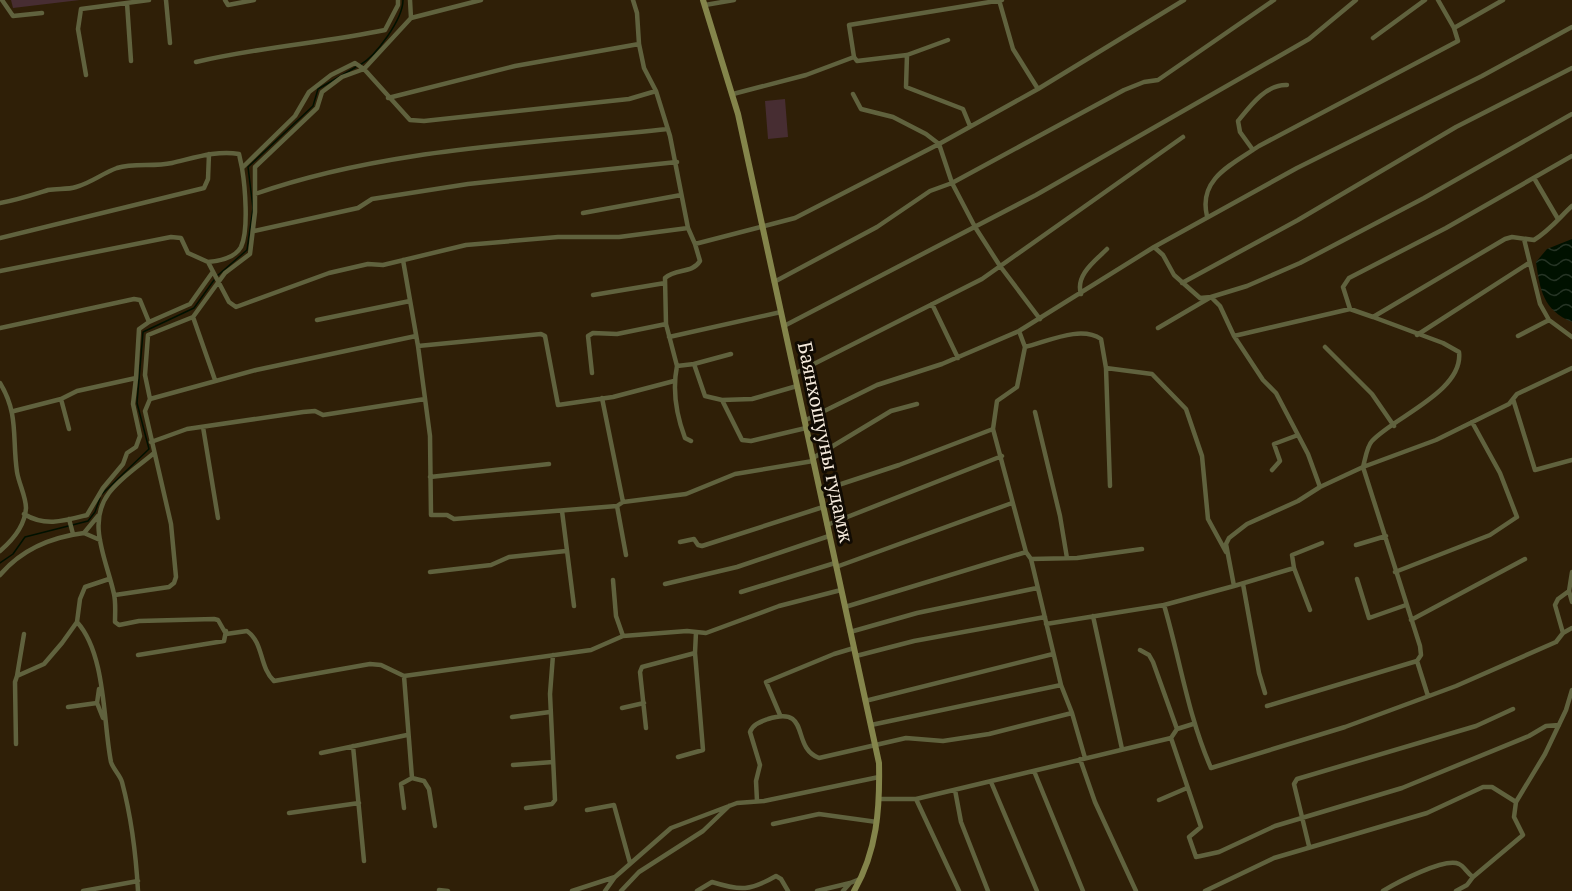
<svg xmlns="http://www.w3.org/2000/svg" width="1572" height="891" viewBox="0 0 1572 891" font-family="'PT Serif',serif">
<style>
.green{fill:#472d32}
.water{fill:url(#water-waves)}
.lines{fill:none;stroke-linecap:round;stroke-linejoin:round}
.stream{stroke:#010;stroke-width:1.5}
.minor{stroke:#60623e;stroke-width:4.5}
.secondary{stroke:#84854b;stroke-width:6}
.labels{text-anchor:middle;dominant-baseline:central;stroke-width:6;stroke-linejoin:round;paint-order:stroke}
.street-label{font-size:20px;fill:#f6ebdd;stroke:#110b03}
</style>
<defs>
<pattern id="water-waves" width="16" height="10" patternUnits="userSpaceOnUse" patternTransform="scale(1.5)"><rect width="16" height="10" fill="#010"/><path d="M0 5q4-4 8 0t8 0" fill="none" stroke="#263425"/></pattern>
</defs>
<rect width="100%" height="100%" fill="#2f1f07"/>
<path class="green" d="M11,0H80L13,8Z
M785,99L788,137L768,139L765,101Z"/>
<path class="water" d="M1572,239V322C1543,310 1540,290 1536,262L1547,249Z"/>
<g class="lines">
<path class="stream" d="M360,65C376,56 403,19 403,0
M217,276L247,250L253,208L248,167L313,106L318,89L356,67
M102,494L149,449L137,403L143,332L194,308L214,280
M0,563L13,554L25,537L88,521L95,512L100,498"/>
<path class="minor" d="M2,0L13,16L42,13
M166,0L170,43
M225,0L228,5L254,0
M633,0L637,13L639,44L644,68L656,91L670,136L688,228L695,244L795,218L939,144L1038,89L1184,0
M999,0L1013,49L1038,89
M1438,0L1454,28
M127,3L131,61
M705,5L734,0
M411,18L481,0
M1373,38L1425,0
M907,55L906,87L963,109L970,126
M854,57L857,61L907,55L948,40
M196,62C259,47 322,43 385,30L398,5V0
M86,75L78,29L81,9L149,0
M733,94L806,75L854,57L849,25L1002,0
M853,94L861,109L893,117L926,134L939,144L952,183L975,227L1000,266L1040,319
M388,98L515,66L639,44
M1253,150L1240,132L1238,121C1250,106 1266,84 1287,85
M1534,178L1558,219
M255,194C386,148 531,144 668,129
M0,203C17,200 32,195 48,190C57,188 67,190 76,187C91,183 103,173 117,168C134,163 154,167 172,163C194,158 217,150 239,154L242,168L295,116L309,92L331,75L355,63L364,69L411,18L410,0
M583,213L681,195
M1207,216C1198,179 1231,165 1259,146L1458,41L1454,28L1503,0
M254,231L358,208L372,199L468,184L677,162
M0,238L204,188L208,179L209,154
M1524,239L1540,304L1549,320L1572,337
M695,244L700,261C692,274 676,268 665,278L666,324L677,366L694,364L705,396L722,400L742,440L751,441L806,428
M1154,247L1297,168L1482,76L1572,27
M403,260L418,346L430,436L431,515H447L454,519L617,506L623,502L686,494L735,474L813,461
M208,262C219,261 235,258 241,247C249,230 245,186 242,168
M0,271L171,237L181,238L188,253L208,262L229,302L236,307L329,273L368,264L383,265L466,245L558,237H619L688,228
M774,282L877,227L930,191L952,183L1124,90L1144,82L1158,80L1274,0
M1182,283L1298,220L1456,127L1572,68
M1081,294C1075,275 1095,261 1107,249
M593,295L665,283
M932,304L958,358
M1350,309L1343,287L1349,278L1446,228L1572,156
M193,317L215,380
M1373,317L1443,343L1459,352C1464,391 1394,417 1372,441C1367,446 1365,460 1363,467L1420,646L1421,655L1417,661L1428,696
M317,320L410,301
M784,326L1036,195L1309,39L1356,0
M0,328L134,299L140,300L149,322L190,304L212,273
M1158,328L1211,297L1247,286L1300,263L1424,198L1572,114
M1019,331L1025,347C1047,342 1080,325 1101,339L1106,368L1152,374L1186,409L1202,456L1208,519L1226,552
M1417,335L1529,263
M1234,336L1263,380L1276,393L1308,454L1320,487
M1518,336L1549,320
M669,337L781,312
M418,346L541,334L545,336L558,405L613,397L674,381
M1325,347L1372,394L1394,426
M694,364L731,354
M677,366C672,391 676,414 685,438L691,441
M1106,368L1110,486
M592,373L588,336L593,333L617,334L666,324
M794,374L982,279L1183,137
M0,383C19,414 12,438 17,472C19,484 26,497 26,508C25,526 13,540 0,551
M602,398L623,502
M61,399L69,429
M150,399L145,375L148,335L193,317L225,273L250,254L255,212V167L317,108L322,92L342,77L364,69L410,120L424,121L629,99L656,91
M1513,399L1535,470L1572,460
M722,400L752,399L797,386
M14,411L61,399L77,391L136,378L139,329L149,322
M1035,412L1060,516L1067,558
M804,421L877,385L942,364L1019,331L1154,247L1163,255L1174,275L1200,298L1211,297L1220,306L1234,336L1350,309L1373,317L1505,239L1512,237L1534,240C1550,230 1559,218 1572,206
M203,427L218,518
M993,429L997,401L1017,387L1025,347
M151,442L187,429L303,412L315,411L323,415L425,399
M154,453C139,466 121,477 109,493C86,523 107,561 114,594C116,603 115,613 115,622L119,625L139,621L214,619L218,620L226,634L247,631C264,643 259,667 274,681L370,664L381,665L404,676L591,650L623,636L687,631L706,633L779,606L841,590
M813,458L891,411L917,404
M1272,470L1280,461L1274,444L1298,435
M430,477L549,464
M617,506L626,555
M562,511L574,606
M24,514C45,527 64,521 87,515L103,488L123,464L127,453L136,447L140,436L133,404L136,378
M69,519L73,534
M827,525L1002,456
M84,533L100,540
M680,542L694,539L698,545L702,546L823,507
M1356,545L1386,536
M1031,559L1077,558L1142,549
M836,567L1012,503
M1294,568L1310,610
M430,572L491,565L509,557L566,551
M1395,572L1490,535L1517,517L1500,473L1472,422
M1572,572L1569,591L1572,602
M0,575C21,550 52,537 84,533L98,516
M1357,579L1369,618L1406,605
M613,580L616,616L623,636
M665,584L737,567L829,536
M1243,584L1259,673L1265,693
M1234,586L1294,568L1292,555L1322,543
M741,592L835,563
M115,595L169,587L174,583L176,577L171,524L145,411L150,399L256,370L416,336
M1164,605C1180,659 1188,716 1211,768L1345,727L1456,686L1556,642L1563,633L1572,628
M845,607L1026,552
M1093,616L1122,749
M1411,620L1525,559
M77,622C106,654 103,722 111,762C113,769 120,775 122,782C131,816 136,855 138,891
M1046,624L1164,605L1234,586L1226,544L1229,538L1247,524L1298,501L1320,487L1363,467L1436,440L1509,404L1517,394L1572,368
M850,632L917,613L1037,588
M1563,633L1555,605L1558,599L1569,591
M1140,650L1149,655L1153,662L1177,729
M138,655L224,641L226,631
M856,656L914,641L1045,617
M17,676L24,634
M404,676L412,778L424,781L429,789L435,826
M99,689L97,703L103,718
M865,701L1053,654
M1267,706L1417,661
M68,707L97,703
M622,708L644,703
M1072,713L1085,758
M780,715L766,682L834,654L854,648
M512,717L550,712
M871,725L1061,685
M646,728L640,672L642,667L695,653
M1171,738L1177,729L1193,724
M16,744L15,682L17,676L44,664L62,643L77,622L80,599L85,587L109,579
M353,746L364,861
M321,753L407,735
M678,757L703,750L695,653L696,632
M1080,759L1095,802L1136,891
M513,765L553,762
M1034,771L1083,891
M991,782L1037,891
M955,790L961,822L988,891
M880,799H916L959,891
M916,799L1171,738L1201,827L1189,837L1196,857L1219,852L1275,826L1402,788L1529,736L1546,726L1559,725
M1159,800L1187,788
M757,801L756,781L760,765L750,732C753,724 760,722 768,719C812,705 790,747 819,758L906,738L943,741L989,734L1072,713L1061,685L1031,559L1026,552L993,429L899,465L820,491
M404,808L401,784L412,778
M526,808L552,804L555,800L550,694L553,655
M587,810L614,805L630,863
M289,813L359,803
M773,824L819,814L877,822
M1309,846L1294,784L1297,779L1476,726L1513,709
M439,890L448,891
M83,891L138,881
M572,891L615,877
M605,891L615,877L671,828L737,803L764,801L879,777
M621,891L639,872L703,831L729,806
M697,891L712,882C741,891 750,891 776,876L781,879L788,891
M817,891L850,883
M843,891L850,883L860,879
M1205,891L1274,858L1427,813L1483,787H1492L1516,802
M1383,891C1396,883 1445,857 1459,864C1464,866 1467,873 1473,877
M1456,891L1467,885L1473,877L1523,835L1514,817L1516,802L1545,754L1566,710L1572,690"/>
<path class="secondary" d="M703,0L738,114L879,763C880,809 877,851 854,891"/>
</g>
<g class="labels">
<g class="street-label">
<text transform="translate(826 442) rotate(78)">Баянхошууны гудамж</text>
</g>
</g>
</svg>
